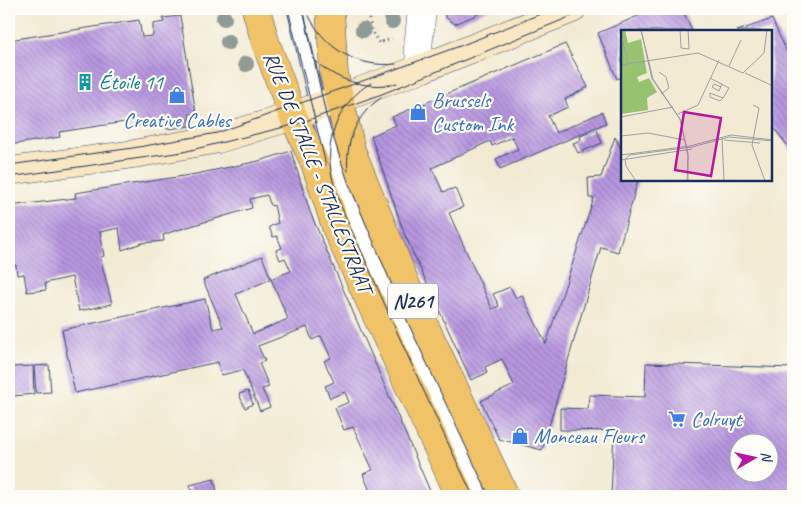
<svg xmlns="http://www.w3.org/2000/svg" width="802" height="505" viewBox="0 0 802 505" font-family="Caveat,sans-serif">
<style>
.building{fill:url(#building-back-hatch);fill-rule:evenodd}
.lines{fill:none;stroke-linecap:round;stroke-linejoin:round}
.lane-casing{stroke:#3b4b70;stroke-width:17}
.street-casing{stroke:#3b4b70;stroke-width:29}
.secondary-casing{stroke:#3b4b70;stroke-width:29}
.primary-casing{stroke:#3b4b70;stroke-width:29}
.path{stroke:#3b4b70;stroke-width:3;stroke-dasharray:1 4;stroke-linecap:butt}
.lane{stroke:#fff;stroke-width:15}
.street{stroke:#fff;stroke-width:28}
.secondary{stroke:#f9e7c3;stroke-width:28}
.primary{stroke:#f0c369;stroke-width:28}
.tram{stroke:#1b2f5e;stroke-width:1}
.tree{fill:#909b96}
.labels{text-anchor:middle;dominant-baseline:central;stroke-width:4.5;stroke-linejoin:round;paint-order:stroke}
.shield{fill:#fdfcf7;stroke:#5f6c8c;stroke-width:1}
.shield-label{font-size:20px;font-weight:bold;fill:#1b2f5e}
.culture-label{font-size:21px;fill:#0d838f;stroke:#fdfcf7;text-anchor:start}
.shop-label{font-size:21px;fill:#366cbe;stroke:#fdfcf7;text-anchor:start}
.street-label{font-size:21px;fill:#1b2f5e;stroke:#fdfcf7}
.inset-road{fill:none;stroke:#9c9fa4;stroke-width:1}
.view{fill:#b5179e;fill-opacity:0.15;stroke:#b5179e;stroke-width:2.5}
.inset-edge{fill:none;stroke:#1b2f5e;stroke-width:2.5}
</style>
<defs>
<pattern id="building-back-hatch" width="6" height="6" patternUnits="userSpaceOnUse" patternTransform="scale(1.25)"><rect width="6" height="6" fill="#b897e0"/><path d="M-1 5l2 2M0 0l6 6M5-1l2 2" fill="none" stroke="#957cb9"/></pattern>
</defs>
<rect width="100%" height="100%" fill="#fdfcf7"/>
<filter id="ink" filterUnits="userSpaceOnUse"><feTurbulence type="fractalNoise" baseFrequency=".02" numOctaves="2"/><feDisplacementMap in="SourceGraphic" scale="10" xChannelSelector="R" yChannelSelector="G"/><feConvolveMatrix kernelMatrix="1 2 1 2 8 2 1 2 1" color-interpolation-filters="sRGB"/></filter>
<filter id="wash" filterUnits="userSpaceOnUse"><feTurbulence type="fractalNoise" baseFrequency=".0096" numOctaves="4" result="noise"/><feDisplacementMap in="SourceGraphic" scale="20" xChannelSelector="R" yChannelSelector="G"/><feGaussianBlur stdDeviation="1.12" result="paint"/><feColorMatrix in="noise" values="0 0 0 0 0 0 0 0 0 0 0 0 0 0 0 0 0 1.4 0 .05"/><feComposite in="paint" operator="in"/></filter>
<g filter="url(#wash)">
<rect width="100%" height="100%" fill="#f2ead3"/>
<g id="blocks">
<path class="building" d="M445,9H490L455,24L445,17Z
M649,9H682L692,31H622V77L617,79L598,33L638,16L637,14Z
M180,16L196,113L189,114L191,126L167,129L166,124L162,125V122L125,128V122L59,132L60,137L9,145V88L15,87L9,40L139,20L142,37L153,36V24L164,22L163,18Z
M772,19L793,66V153L771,124V31H737Z
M565,44L588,87L565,99L568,107L548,116L556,133L602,112L606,123L500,169L496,159L518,149L512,137L492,146L490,141L432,168L443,192L455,188L463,207L449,213L492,309L499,306L493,294L510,287L516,298L522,295L546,344L594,198H589L588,178L601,177L615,137L622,151V180H638L618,252L601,247L542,450L499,439L481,401L514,385L502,359L485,367L487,373L471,380L404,233L371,136L396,125L392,117Z
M597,130L602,143L578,153L573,143L581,140L580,136Z
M291,151L310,212L430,491L420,496H372L363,474L373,470L353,427L344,430L335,408L349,402L345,392L330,398L325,386L334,382L324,361L331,358L321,336L312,340L307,327L258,346L265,361L259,363L269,387L262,389L270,407L260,411L243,370L221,375L218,362L75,393L62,330L205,299L213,329L223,327L203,280L262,256L271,279L236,294L253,334L288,319L271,279L291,271L285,258L280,260L276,250L282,248L277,236L273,237L269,227L278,223L274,205L271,206L267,195L250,199L252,208L174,231L163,235L164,241L142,243L122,250L119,228L100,232L104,256L100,257L112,304L79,311L72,277L45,283L46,290L27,292L24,274L17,275L16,265L9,266V206L76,198L75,193L196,174L259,161Z
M646,363L793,368V496H611L614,431L560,430V408L588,409L589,395L645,397ZM740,442H770V472H740Z
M49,365L51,392L36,393L34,366Z
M33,366L34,394L13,396L11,367Z
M248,391L253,404L245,408L239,394Z
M214,479L218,496H193L190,485Z"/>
</g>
</g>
<g filter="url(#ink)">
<use href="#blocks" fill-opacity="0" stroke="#3b4b70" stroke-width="1"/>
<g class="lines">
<g class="lane-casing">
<path id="lane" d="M295,9L320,117L332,157L350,206L393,306L481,496"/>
</g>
<g class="street-casing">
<path id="street" d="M422,9L418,48L423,68"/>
</g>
<g class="secondary-casing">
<path id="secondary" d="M9,171L134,154L218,139L293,116L423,68L572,9"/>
</g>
<g class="primary-casing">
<path id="primary" d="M256,9L265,41L293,116L315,163L337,230L460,496
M330,9L334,74L351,150L410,295L505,496"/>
</g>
<path class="path" d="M367,9L372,32L379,43L392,39"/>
<use href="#lane" class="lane"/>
<use href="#street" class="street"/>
<use href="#secondary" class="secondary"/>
<use href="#primary" class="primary"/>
<path class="tram" d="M288,9L326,165
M303,9L326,115L348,182L409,325L489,496
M309,16C326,50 358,68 396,64
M312,58C334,80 367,91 397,83
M371,83C344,98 327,132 330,163C333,198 354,233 368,266C401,343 437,420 473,496
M9,165L133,148L217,133L460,46L553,9
M348,171C345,143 356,114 381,98
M9,177L183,152L297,124L382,94L589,9"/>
</g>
<g class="tree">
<circle cx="224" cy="18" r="8"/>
<circle cx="392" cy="21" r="8"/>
<circle cx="363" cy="30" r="8"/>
<circle cx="228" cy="42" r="8"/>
<circle cx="246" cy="64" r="8"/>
</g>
</g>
<defs>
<g id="building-bare" transform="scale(1.35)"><path d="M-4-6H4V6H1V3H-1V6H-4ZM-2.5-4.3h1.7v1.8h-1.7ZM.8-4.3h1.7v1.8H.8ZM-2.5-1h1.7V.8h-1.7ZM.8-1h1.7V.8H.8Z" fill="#0f9aa8" stroke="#fdfcf7" stroke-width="2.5" paint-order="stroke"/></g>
<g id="shop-bare" transform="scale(1.35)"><path d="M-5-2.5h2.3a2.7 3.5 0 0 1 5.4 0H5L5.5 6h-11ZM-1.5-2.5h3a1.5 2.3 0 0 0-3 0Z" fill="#3f7fe0" stroke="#fdfcf7" stroke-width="2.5" paint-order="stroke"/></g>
<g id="supermarket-bare" transform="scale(1.35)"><path d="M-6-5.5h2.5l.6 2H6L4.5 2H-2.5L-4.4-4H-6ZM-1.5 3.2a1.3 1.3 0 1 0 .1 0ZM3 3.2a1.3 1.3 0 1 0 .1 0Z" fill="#3f7fe0" stroke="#fdfcf7" stroke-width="2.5" paint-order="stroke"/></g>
</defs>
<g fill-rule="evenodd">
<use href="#building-bare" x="85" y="82"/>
<use href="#shop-bare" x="177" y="95"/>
<use href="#shop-bare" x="418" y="112"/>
<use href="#supermarket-bare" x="677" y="419"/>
<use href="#shop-bare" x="520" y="436"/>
</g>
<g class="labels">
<rect class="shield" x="388" y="283.5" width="50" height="35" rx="4"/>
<g class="shield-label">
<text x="413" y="301">N261</text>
</g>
<g class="culture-label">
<text x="99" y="82">Étoile 11</text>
</g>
<g class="shop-label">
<text x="432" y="100">Brussels<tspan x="432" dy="24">Custom Ink</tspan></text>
<text x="177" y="120" text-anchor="middle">Creative Cables</text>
<text x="691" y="419">Colruyt</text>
<text x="534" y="436">Monceau Fleurs</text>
</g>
<g class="street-label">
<text transform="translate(318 172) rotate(68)">RUE DE STALLE - STALLESTRAAT</text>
</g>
</g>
<g transform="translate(621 30)">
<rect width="151" height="151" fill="#f2ead3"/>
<path d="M0,0H4L7,13L20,9L26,43L16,47L18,52L28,48L36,62L26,68L27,80L0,84Z" fill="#97c371"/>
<path class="inset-road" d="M20,0L31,49L59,89L67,126L66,151M20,0L32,49L59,89L67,123V151M59,0L60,18L68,19M67,0L68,19M2,12L7,33M0,35L77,23L122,43L143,23L146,0M108,36L120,10M38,42L45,47L48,58L40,64M124,43L152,56M89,48L108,58L102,68L89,63M100,57L93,54L91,57L98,61L101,54M89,63V67L99,71L102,68M132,75L138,78L131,115L144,151M57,84L77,75L98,30M0,87L52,77M0,106L27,103L64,110M101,108L103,151M103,110L139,113M0,125L69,116L110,105L152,110M0,130L71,119M15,151L5,136L4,129L9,125L71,117L108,107L152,111"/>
<path class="view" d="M63,82L100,88L90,146L54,140Z"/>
<rect width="151" height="151" class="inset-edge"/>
</g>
<rect width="802" height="505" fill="none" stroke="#fdfcf7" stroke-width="30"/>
<g transform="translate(754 458) rotate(81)"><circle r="24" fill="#fdfcf7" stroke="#a3aaba"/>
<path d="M0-4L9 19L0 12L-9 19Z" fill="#b5179e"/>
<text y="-8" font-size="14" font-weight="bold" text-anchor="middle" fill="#1b2f5e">N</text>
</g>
</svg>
